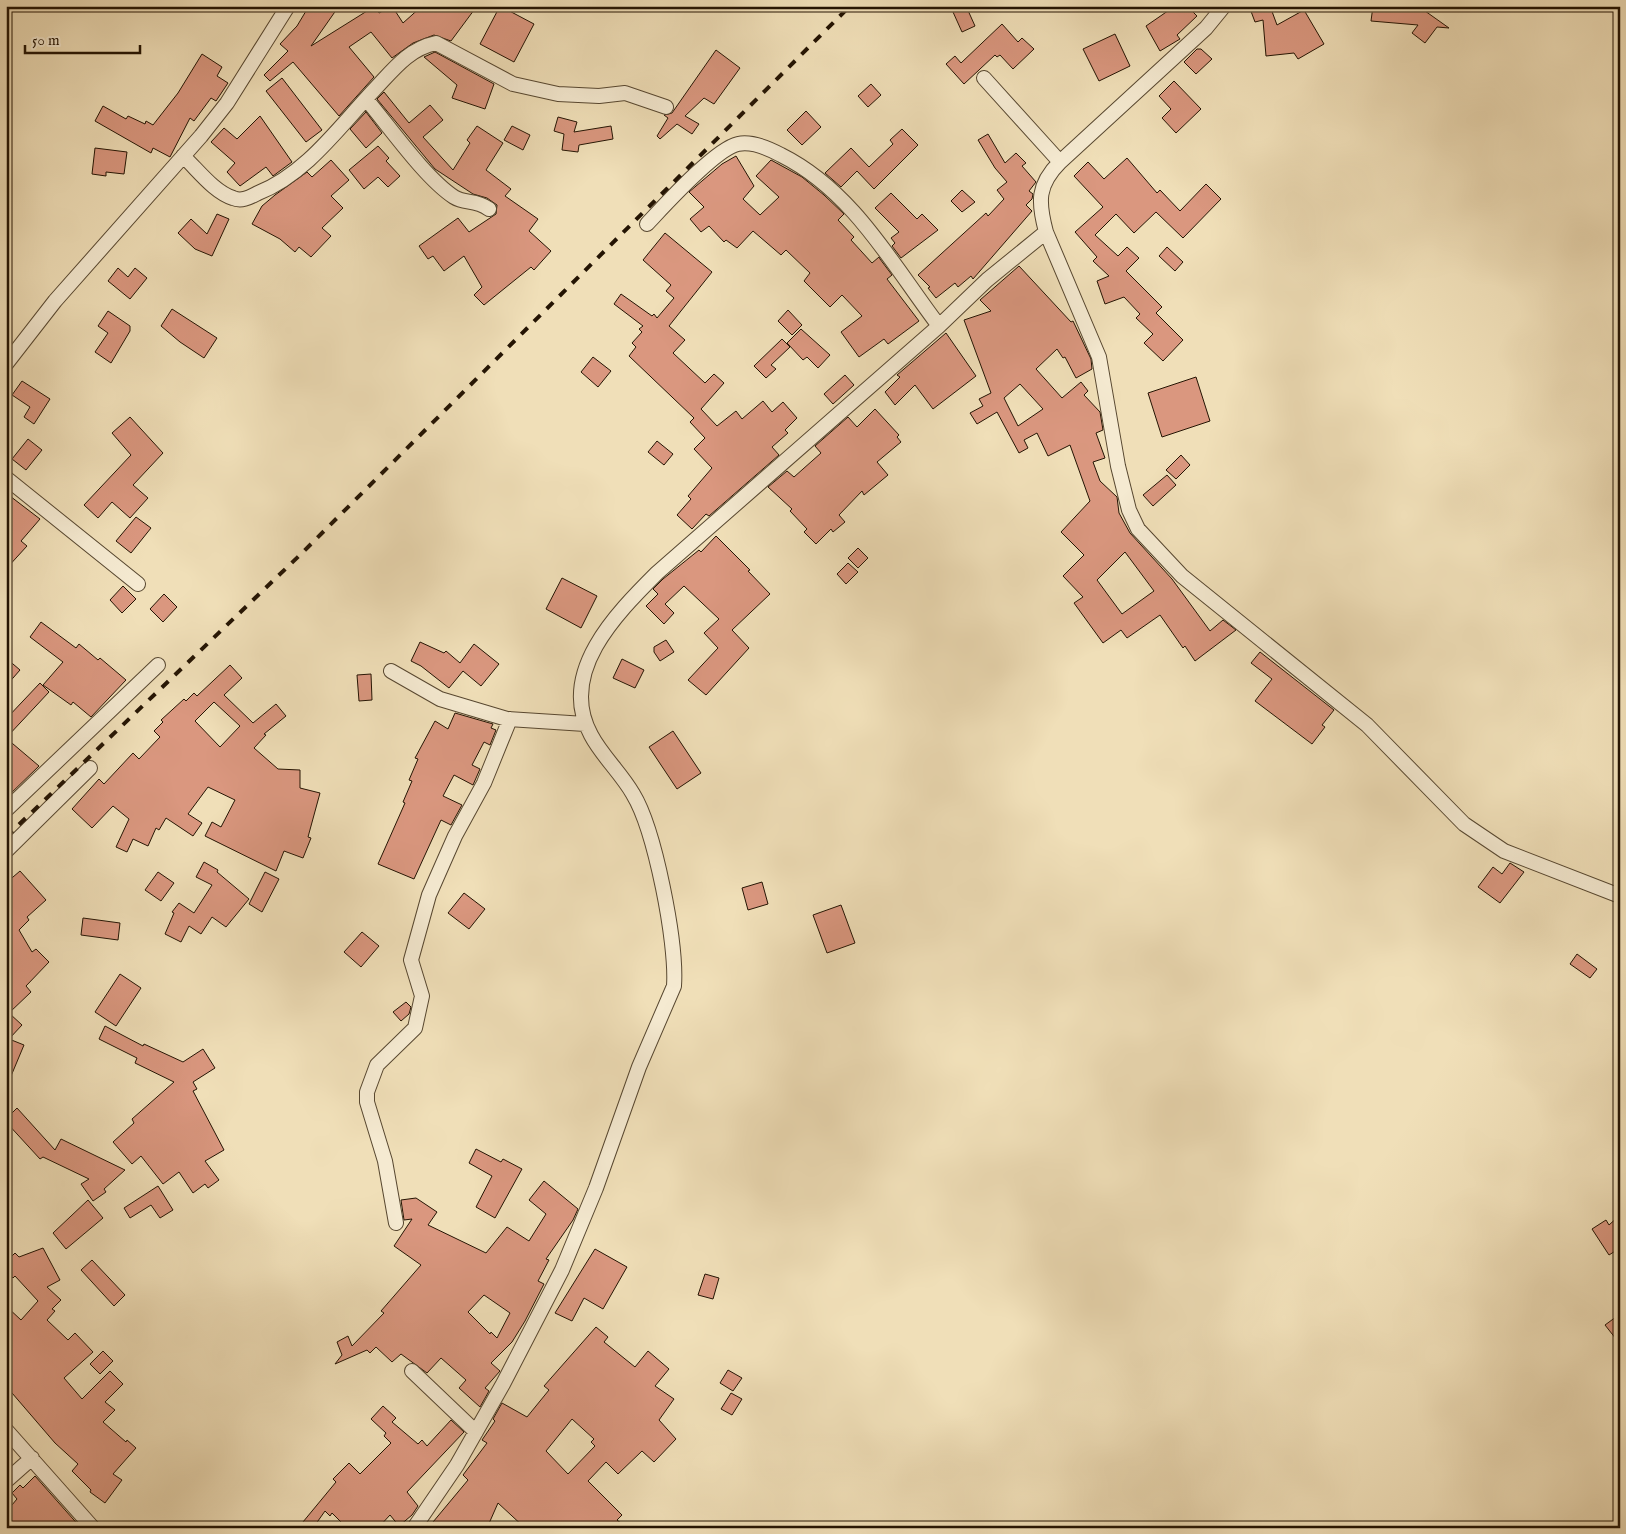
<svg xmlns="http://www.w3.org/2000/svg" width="1626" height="1534" viewBox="0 0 1626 1534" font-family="'IM FELL English',serif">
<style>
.building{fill:#da977f;stroke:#241403;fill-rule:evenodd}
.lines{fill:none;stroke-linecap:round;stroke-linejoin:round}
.minor-casing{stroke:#574730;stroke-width:16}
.minor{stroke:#f5ead1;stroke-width:14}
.rail{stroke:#241403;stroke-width:4;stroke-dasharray:9 9;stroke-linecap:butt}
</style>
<rect width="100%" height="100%" fill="#f0dfb8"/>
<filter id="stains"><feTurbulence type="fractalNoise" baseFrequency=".004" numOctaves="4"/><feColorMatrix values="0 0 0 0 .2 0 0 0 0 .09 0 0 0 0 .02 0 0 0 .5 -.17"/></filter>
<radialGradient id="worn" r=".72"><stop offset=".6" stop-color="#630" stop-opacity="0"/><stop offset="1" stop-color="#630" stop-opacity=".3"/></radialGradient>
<path class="building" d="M309,6H339L311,46L375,6L379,13L392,6L403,23L422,6H477L451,41L434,35L413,43L392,58L371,32L349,47L374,77L339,116L293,62L270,81L264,75L288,51L280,44L297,26Z
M500,6L534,24L514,62L480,44Z
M966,6L975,26L962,32L953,12Z
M1175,6H1187L1197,16L1177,35L1180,39L1160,51L1146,26Z
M1249,6H1270L1277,25L1304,10L1324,44L1298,59L1294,53L1266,56L1263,20L1255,22Z
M1373,6H1418L1449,28L1437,27L1425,43L1412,33L1418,25L1371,21Z
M1002,24L1018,42L1022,38L1034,49L1013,69L1000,55L997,57L995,55L964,84L946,64L955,56L961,63Z
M1115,34L1130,66L1099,81L1083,49Z
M1197,49H1201L1212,59L1196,74L1184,62Z
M716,50L740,68L714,104L704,98L685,116L699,124L692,134L677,124L660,139L657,136L668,118L664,115L672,113Z
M435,52L494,84L485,109L452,98L457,85L424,57Z
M202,54L222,67L217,76L228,83L216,101L211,98L194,121L190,118L170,157L153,148L151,153L95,121L103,106L126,119L128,116L145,124L146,121L153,125L178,93Z
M282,78L322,130L306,142L266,91Z
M1174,81L1201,109L1176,133L1162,118L1171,109L1159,96Z
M871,84L881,95L868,107L858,96Z
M384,92L409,123L430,105L443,120L423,137L453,170L470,143L467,140L477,126L503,143L486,170L511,189L505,196L538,219L529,231L551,251L534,270L531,267L484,305L474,295L482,287L464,256L444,271L433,256L428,259L419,246L458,218L469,232L496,214L497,205L487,198L473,194L435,169L377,99Z
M806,111L821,127L802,145L787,130Z
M366,112L382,133L366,148L350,129Z
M260,116L292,162L273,176L266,167L240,186L227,172L235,163L211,142L224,128L237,139Z
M558,117L577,122L574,132L611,126L613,139L579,145L578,152L562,150L564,134L554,131Z
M512,126L530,135L523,150L504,140Z
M902,129L918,145L874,189L857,171L841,187L825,173L851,148L869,167L893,144L890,140Z
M988,134L1005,163L1016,153L1026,163L1022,166L1036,182L1029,191L1033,194L1032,199L1026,205L1032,211L973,279L971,276L958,287L955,283L936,298L928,288L930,287L918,275L986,213L988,216L1004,199L997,190L1007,182L995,168L978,140Z
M378,146L389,158L386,161L400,176L388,187L378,177L364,189L349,170Z
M95,148L127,152L124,174L106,172V176L92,174Z
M736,156L754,186L743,199L760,215L779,197L756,176L771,160L802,177L824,195L844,214L838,220L854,237L851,240L872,263L879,257L880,259L892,275L887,279L919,321L888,344L884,339L859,357L841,332L862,316L842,295L830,307L804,281L810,273L786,250L781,255L753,231L737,248L726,240L724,242L709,226L701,232L690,219L704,207L689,192L722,164Z
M1127,158L1157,193L1160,190L1180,211L1206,184L1221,199L1183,238L1156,212L1134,233L1116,214L1095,235L1118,256L1127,247L1139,258L1126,271L1162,307L1156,313L1183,340L1163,361L1144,343L1153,334L1136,318L1140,314L1124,297L1105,304L1097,281L1109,276L1093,261L1097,257L1075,232L1103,207L1074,176L1088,162L1104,179Z
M331,160L349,180L331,196L343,208L322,228L331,236L311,257L299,247L295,252L280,239L252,224L262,206L275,195L307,172L312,177Z
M962,190L975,202L962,212L951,201Z
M891,193L917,219L922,214L938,230L901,258L892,246L895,243L891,238L899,232L875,208Z
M217,214L229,219L212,256L195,249L178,233L191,219L207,234Z
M665,233L712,272L669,326L685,340L673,353L705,383L714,374L724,383L701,409L717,426L736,411L742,419L763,401L772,412L783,402L797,418L785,430L788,433L772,447L779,455L709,516L706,514L692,529L677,515L691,499L688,496L712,468L694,449L705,438L690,422L694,418L629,356L636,347L632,343L642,332L639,329L643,326L614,304L621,294L652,316L654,314L657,318L674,298L666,291L671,285L643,260Z
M1167,247L1183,262L1175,271L1159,256Z
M1019,266L1071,322L1073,321L1091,359L1092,369L1076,378L1065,357L1063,358L1057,349L1036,369L1062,398L1081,382L1088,391L1084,395L1100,412L1103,430L1096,433L1105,458L1093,462L1100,481L1117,497L1119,513L1130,533L1172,579L1210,631L1223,620L1236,630L1195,661L1185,646L1183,648L1160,615L1127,638L1121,630L1103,643L1074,603L1083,597L1063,576L1084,555L1061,532L1090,501L1070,445L1048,456L1037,433L1024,440L1028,448L1019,453L997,412L977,424L970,413L983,406L979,399L991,393L964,320L991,311L980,300ZM1020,384L1043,409L1018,426L1004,398ZM1125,552L1154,591L1122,614L1097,580Z
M118,268L128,277L135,268L147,278L130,299L108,281Z
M172,309L217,338L204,358L180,342L161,326Z
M788,310L802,325L792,335L778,321Z
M108,311L130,326V331L111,363L95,352L108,333L98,326Z
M801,329L830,355L818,368L807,357L803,360L787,343Z
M946,333L976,376L933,409L915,385L895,405L885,392L900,377L897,375Z
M782,339L790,347L771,365L776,369L766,378L754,366Z
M593,357L611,371L598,387L581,372Z
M845,375L854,385L833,404L824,394Z
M1196,377L1210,421L1162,437L1148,393Z
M22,381L50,399L34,424L24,417L30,407L12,395Z
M875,409L899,435L897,437L901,442L877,462L888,475L864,495L862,491L839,515L845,522L833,532L831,529L816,544L804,532L807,529L790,511L792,509L768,487L787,471L794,477L821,453L815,446L848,417L857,427Z
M130,417L163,453L133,485L148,498L130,518L112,502L98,518L84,505L131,455L112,433Z
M28,439L42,450L26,470L12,459Z
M657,441L673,454L664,465L648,452Z
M1181,455L1190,465L1176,479L1166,470Z
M1167,475L1176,485L1153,506L1143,495Z
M6,493L40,519L21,541L27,546L6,569Z
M136,517L151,528L131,553L116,541Z
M716,536L750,570L748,571L770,594L732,630L749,648L706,695L688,680L718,648L704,633L719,619L684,586L665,604L674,613L664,624L646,606L658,594L653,589L663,579L699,550L701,552Z
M858,548L868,558L858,568L848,558Z
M848,563L858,572L846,584L837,574Z
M562,578L597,596L581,628L546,609Z
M123,586L136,599L122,613L110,600Z
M164,594L177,607L163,622L150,609Z
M41,622L76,648L79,644L98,660L100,658L126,680L91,717L73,702L71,705L43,685L63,662L30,637Z
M666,640L674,652L660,661L654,652V647Z
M420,642L444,653L446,651L460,663L474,644L499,664L481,686L463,671L449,688L421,666L411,661Z
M1260,652L1334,710L1322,725L1325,727L1312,744L1255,701L1272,679L1251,663Z
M6,658L20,670L6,686Z
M622,659L644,670L635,688L613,678Z
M230,665L242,678L224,695L253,723L276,704L286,716L264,734L266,735L254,748L278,769L300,770V788L320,793L308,837L311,838L303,858L284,851L276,871L205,836L212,822L221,827L235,800L208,787L188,814L202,823L193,836L166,818L159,830L156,828L148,846L133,839L127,852L116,847L129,819L113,806L92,828L72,809L99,779L104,784L133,753L139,759L160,737L154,731L163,722L161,720L184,699L186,701L194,693L197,696ZM214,702L240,726L220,747L195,721Z
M371,674L372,700L359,701L357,675Z
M40,683L49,692L6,738V719Z
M455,713L493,724L491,728L496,730L490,745L484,742L472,765L480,769L473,785L454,775L443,796L462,805L451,825L441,820L414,879L378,864L405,803L403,802L412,781L409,780L418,759L415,758L435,721L448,729Z
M673,731L701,773L677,789L649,747Z
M6,738L39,766L6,798Z
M204,862L218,870L217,872L249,899L226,927L212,917L201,934L189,926L181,942L165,934L174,913L172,912L179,903L194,913L212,885L196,877Z
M1510,863L1524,872L1500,903L1478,887L1493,867L1502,874Z
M20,871L46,900L27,917L29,920L19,930L32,952L36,949L49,962L26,986L31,992L9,1013L22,1025L9,1039L24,1045L6,1088V883Z
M158,872L174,883L161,901L145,890Z
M265,872L279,879L262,912L249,904Z
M762,882L768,904L748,910L742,888Z
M464,893L485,909L469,929L448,913Z
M841,905L855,943L827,953L813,915Z
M83,918L120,923L118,940L81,935Z
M362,932L379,946L361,967L344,952Z
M1577,954L1597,969L1590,978L1570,964Z
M120,974L141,988L116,1026L95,1012Z
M406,1002L411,1007L409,1014L401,1021L393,1012Z
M105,1026L143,1046L144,1044L183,1062L203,1049L215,1068L193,1082L197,1089L193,1091L224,1150L205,1161L219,1180L208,1188L205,1184L193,1193L179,1172L163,1184L141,1156L132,1164L113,1142L134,1123L132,1119L174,1082L135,1063L137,1058L99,1039Z
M17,1108L55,1150L61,1139L125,1170L104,1189L106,1192L93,1201L81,1184L89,1179L43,1157L40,1159L6,1122V1119Z
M476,1149L501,1162L503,1159L522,1169L495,1218L476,1207L492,1176L469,1163Z
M544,1181L578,1209L573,1220L546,1259L549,1260L538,1281L544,1284L525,1321L512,1342L491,1363L500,1371L485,1388L489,1391L480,1407L459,1388L466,1380L441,1358L427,1373L401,1354L392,1362L376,1347L370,1353L367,1350L335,1364L342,1355L337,1342L348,1336L352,1346L384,1313L381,1311L421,1265L394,1246L412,1219L404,1220L401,1200L416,1198L437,1212L428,1225L486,1253L507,1227L529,1241L546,1214L529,1200ZM484,1295L510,1313L497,1338L491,1332L490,1334L468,1312Z
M158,1186L173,1210L160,1218L151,1205L130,1218L124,1208Z
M88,1200L103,1218L66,1249L53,1233Z
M1620,1215V1248L1609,1255L1592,1229L1606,1220L1609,1225Z
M43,1248L60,1280L47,1287L61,1300L52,1309L55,1311L47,1320L68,1340L75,1333L93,1352L64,1378L82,1399L110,1371L123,1384L105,1402L115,1410L103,1422L126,1442L127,1440L136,1448L113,1474L122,1480L105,1503L90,1492L91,1490L72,1471L78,1464L55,1443L6,1386V1306L21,1320L38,1301L15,1276L13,1278L6,1271V1262L15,1253L19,1257Z
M595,1249L627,1267L603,1309L584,1298L572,1321L555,1313Z
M92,1260L125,1295L114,1306L81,1270Z
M705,1274L719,1278L713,1299L698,1295Z
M1620,1314V1344L1605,1325Z
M596,1327L608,1337L604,1342L635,1367L648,1351L669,1369L655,1386L674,1399L659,1420L676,1439L654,1462L642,1451L618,1474L606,1462L588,1481L622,1515L617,1520L627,1528H581L575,1522L569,1528H525L498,1503L487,1528H428L468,1480L463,1475L487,1443L482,1440L495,1421L493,1419L502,1403L527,1417L549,1390L544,1386ZM572,1419L594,1439L591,1442L595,1446L568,1474L546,1451Z
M103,1351L113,1361L100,1374L90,1364Z
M728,1370L742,1378L733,1391L720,1383Z
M731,1393L742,1399L732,1415L721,1409Z
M383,1406L396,1418L392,1422L418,1444L422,1440L427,1446L451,1420L464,1432L407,1492L418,1506L412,1515L399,1526L390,1515L378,1528H347L332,1513L330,1516L325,1511L313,1528H298L336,1482L333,1479L349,1463L360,1474L391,1443L384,1436L386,1433L371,1419Z
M35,1476L81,1528H6V1512L17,1499L12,1493L20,1485L23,1488Z"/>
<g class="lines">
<g class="minor-casing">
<path id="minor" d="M1224,6L1206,28L1060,162C1037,185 1038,202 1046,232L1099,357L1118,466L1129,510L1138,529L1182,576L1367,725L1464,824L1504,851L1620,896
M984,78L1060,162
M366,99C389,126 425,178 454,197C465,204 475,199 489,209
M183,156C198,170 214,192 233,198C242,202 250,197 258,193C306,174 339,127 374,90C393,70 408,49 436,43L513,84L558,94L599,96L625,93L666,107
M647,224C664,206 715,149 738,144C752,141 768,148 781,155C853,191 892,264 939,326
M6,364L55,301L201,136L227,103L288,6
M6,478L138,584
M391,671L440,699L507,719L585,724
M6,810L158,665
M6,851L90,768
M396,1223L385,1161L367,1102V1092L377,1065L415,1028L422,996L411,960L429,895L455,836L484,783L510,719
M412,1371L476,1432
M6,1430L93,1528
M6,1481L32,1458
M414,1528L457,1465L503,1384L562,1270L596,1188L639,1067L674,986C677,943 655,830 633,794C621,773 602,756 591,735C557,673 616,614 657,573L939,326L987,280L1046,232"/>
</g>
<use href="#minor" class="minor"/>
<path class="rail" d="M6,837L302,553L850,6"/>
</g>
<rect width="1626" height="1534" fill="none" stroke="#f0dfb8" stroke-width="25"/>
<rect x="8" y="8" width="1611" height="1519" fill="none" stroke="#241403" stroke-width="2.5"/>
<rect x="12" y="12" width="1601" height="1509" fill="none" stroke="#241403"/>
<path d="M25 45v8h115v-8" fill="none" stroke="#241403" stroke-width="2.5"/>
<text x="32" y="45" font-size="15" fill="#241403" stroke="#f5ead1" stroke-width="4" paint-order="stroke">50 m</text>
<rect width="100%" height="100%" filter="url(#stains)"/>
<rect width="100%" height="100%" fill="url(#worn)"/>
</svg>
